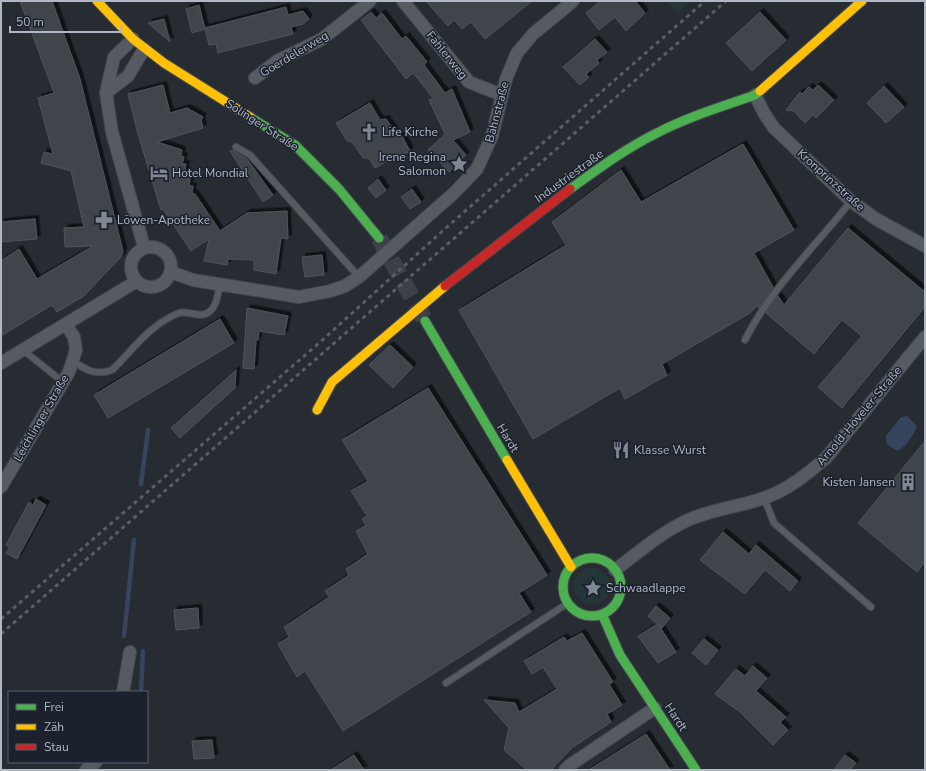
<svg xmlns="http://www.w3.org/2000/svg" width="926" height="771" viewBox="0 0 926 771" font-family="'Nunito Sans',sans-serif">
<style>
.green{fill:#253639}
.water{fill:#36455d}
.lines{fill:none;stroke-linecap:round;stroke-linejoin:round}
.stream{stroke:#36455d;stroke-width:4.5}
.building{fill:#41454c;stroke:#4f535b;filter:url(#shadow)}
.secondary-tunnel{stroke:#3c4149;stroke-width:17;stroke-dasharray:17 8;stroke-linecap:butt}
.lane-casing{stroke:#44484e;stroke-width:8}
.street-casing{stroke:#44484e;stroke-width:14}
.fast-casing{stroke:#44484e;stroke-width:11}
.slow-casing{stroke:#44484e;stroke-width:11}
.jam-casing{stroke:#44484e;stroke-width:11}
.lane{stroke:#565a61;stroke-width:6}
.street{stroke:#565a61;stroke-width:12}
.fast{stroke:#4caf50;stroke-width:9}
.slow{stroke:#ffc107;stroke-width:9}
.jam{stroke:#c62828;stroke-width:9}
.rail{stroke:#5a5e64;stroke-width:3;stroke-dasharray:4 4;stroke-linecap:butt}
.labels{text-anchor:middle;dominant-baseline:central;stroke-width:3;stroke-linejoin:round;paint-order:stroke}
.street-label{font-size:12px;fill:#b0b8c5;stroke:#1b222d}
.poi-label{font-size:12px;fill:#b0b8c5;stroke:#1b222d;text-anchor:start}
</style>
<defs>
<filter id="shadow"><feDropShadow dx="3.5" dy="-3.5" stdDeviation="0" flood-color="#0009"/></filter>
</defs>
<rect width="100%" height="100%" fill="#272c33"/>
<path class="green" d="M666,1H692L677,13Z
M574 586a18 18 0 1 1 36 0a18 18 0 1 1-36 0Z"/>
<path class="water" d="M907,416L917,426C914,435 905,448 897,451L887,444L886,436L901,417Z"/>
<g class="lines">
<path class="stream" d="M141,484L148,430
M124,636L134,540
M141,692L143,651"/>
</g>
<path class="building" d="M20,1H52L80,79L123,251L121,257L84,296L57,312L52,305L1,336V261L19,249L37,279L93,246L65,247L64,228L84,227L71,171L41,163L44,152L53,154L38,98L54,93Z
M426,1H532L485,39L471,22L462,29L454,20L448,26Z
M600,1H635L645,13L626,31L615,17L599,30L586,13Z
M199,5L205,29L192,33L186,9Z
M286,7L288,15L303,11L309,19L303,24L291,27L293,34L218,53L216,44L209,45L205,28Z
M371,12L376,18L382,13L402,39L406,36L427,62L424,65L445,93L452,89L470,132L453,140L466,155L449,172L428,150L445,134L429,100L433,98L413,73L406,79L361,20Z
M760,12L786,40L752,71L726,43Z
M164,19L170,42L148,23Z
M595,39L607,52L597,60L599,63L586,74L589,77L580,85L563,67Z
M163,85L170,113L187,108L203,117L201,120L203,128L157,142L182,150L181,156L184,157L182,164H186L185,170L188,172L187,178L190,179L189,186H193L192,193L195,194L220,231L247,213L287,211L288,239L281,238L276,274L254,270V260L228,259L227,265L204,261L209,239L191,251L163,209L161,210L138,134L128,94Z
M818,85L834,100L816,118L813,115L805,123L794,111L786,110L800,92L802,94L809,87L813,90Z
M884,86L904,107L886,123L867,103Z
M370,103L380,120L386,119L398,136H402L410,151L395,159L392,158L375,168L369,158H363L356,147L350,141H347L336,123Z
M743,144L794,230L754,253L773,287L759,308L757,306L750,313L662,364L667,375L625,399L620,388L533,439L459,310L566,245L552,222L621,170L641,202Z
M232,150L247,159L273,195L263,202L230,151Z
M378,179L386,190L376,198L368,188Z
M412,189L421,202L410,209L401,197Z
M35,219L37,239L1,242V222Z
M848,228L925,292V307L842,408L818,387L862,336L842,320L814,354L766,313L778,296L784,305Z
M322,255L324,275L305,277L302,257Z
M247,308L288,316L284,335L259,331L258,340H256L254,369L243,368Z
M220,319L234,343L108,418L94,395Z
M390,345L413,367L393,388L369,365Z
M236,370L235,388L180,438L171,428Z
M428,388L547,575L519,593L531,612L343,731L305,671L297,677L278,644L289,637L284,627L329,597L325,591L349,575L346,569L368,554L356,531L366,525L362,519L367,516L351,491L368,481L342,440Z
M925,441V562L917,572L858,523Z
M36,499L46,505L17,559L6,553L10,547L6,545L29,502L33,505Z
M723,532L749,554L756,545L798,581L790,591L765,570L745,594L700,560Z
M656,606L670,618L662,628L658,624L676,652L658,663L638,636L657,624L648,616Z
M198,608L199,628L176,630L174,610Z
M582,633L613,682L609,684L622,705L607,714L611,722L573,747L551,770H527L504,750L509,728L484,700L515,703L519,712L557,689L543,667L532,674L524,661L564,637L567,641Z
M704,639L718,650L706,665L692,653Z
M753,666L767,678L756,691L786,717L780,722L788,730L773,745L740,712L715,694L736,669L745,676Z
M646,734L670,770H589Z
M212,740L214,758L194,759L192,741Z
M354,755L364,770H331Z
M845,755L856,763L850,770H834Z"/>
<g class="lines">
<path class="secondary-tunnel" d="M379,238L425,321"/>
<g class="lane-casing">
<path id="lane" d="M236,147L250,155L359,277
M745,340C771,288 815,247 851,201
M23,350L63,382
M72,360C85,370 96,376 112,370C133,350 150,324 179,313C188,310 200,319 209,312C217,306 218,293 220,284
M764,498L774,523L871,607
M446,683L568,603"/>
</g>
<g class="street-casing">
<path id="street" d="M403,1L469,82L502,95
M133,39L114,57L106,93L112,132L144,247
M255,78L277,61L322,39L370,1
M106,93L128,76L144,49
M755,95L764,113L774,128L851,201L876,219L925,246
M131 267a20 20 0 1 1 40 0a20 20 0 1 1-40 0Z
M171,272L193,280L299,297L330,291L345,286L359,277L454,193L477,169L492,136L506,79L517,53L533,34L573,1
M1,363L137,281
M1,487L69,372L76,350L74,337L66,325
M615,570C639,552 660,533 688,520C712,509 739,507 764,498C788,490 807,474 826,458L925,337
M123,692L130,652
M86,770L96,762
M565,770L570,765L655,708"/>
</g>
<g class="fast-casing">
<path id="fast" d="M250,117L295,145L339,189L379,238
M570,189C598,169 625,149 655,134C687,117 721,107 755,95L760,91
M425,321L507,460
M563 587a29 29 0 1 1 58 0a29 29 0 1 1-58 0Z
M602,614L620,655L696,770"/>
</g>
<g class="slow-casing">
<path id="slow" d="M97,1L133,39L164,63L250,117
M760,91L862,1
M317,410L332,382L445,286
M507,460L571,567"/>
</g>
<g class="jam-casing">
<path id="jam" d="M445,286L570,189"/>
</g>
<use href="#lane" class="lane"/>
<use href="#street" class="street"/>
<use href="#fast" class="fast"/>
<use href="#slow" class="slow"/>
<use href="#jam" class="jam"/>
<path class="rail" d="M1,619L318,344L447,227L705,1
M1,634L726,1"/>
</g>
<defs>
<g id="church-bare" transform="scale(1.38)"><path d="M-1.2-6h2.4v3.5h3.3v2.4h-3.3V6h-2.4V-.1h-3.3v-2.4h3.3Z" fill="#808792" stroke="#1b222d" stroke-width="2.5" paint-order="stroke"/></g>
<g id="sight-bare" transform="scale(1.38)"><path d="M0-6L1.8-2.2L6-1.7L2.9 1.2L3.7 5.4L0 3.3L-3.7 5.4L-2.9 1.2L-6-1.7L-1.8-2.2Z" fill="#808792" stroke="#1b222d" stroke-width="2.5" paint-order="stroke"/></g>
<g id="hotel-bare" transform="scale(1.38)"><path d="M-6-4.5h1.5V1H6V5H4.5V3h-9V5H-6ZM-4 0a1.8 1.8 0 1 1 3.6 0ZM.5 0V-2.5h3Q6-2.5 6 0Z" fill="#808792" stroke="#1b222d" stroke-width="2.5" paint-order="stroke"/></g>
<g id="pharmacy-bare" transform="scale(1.38)"><path d="M-2-6h4v4h4v4h-4v4h-4v-4h-4v-4h4Z" fill="#808792" stroke="#1b222d" stroke-width="2.5" paint-order="stroke"/></g>
<g id="restaurant-bare" transform="scale(1.38)"><path d="M-5-6h1v4h1v-4h1v4h1v-4h1v5L-1.5 .5V6h-2V.5L-5-1ZM5-6V6H3V1.5H1.5Q1.5-4 5-6Z" fill="#808792" stroke="#1b222d" stroke-width="2.5" paint-order="stroke"/></g>
<g id="building-bare" transform="scale(1.38)"><path d="M-4-6H4V6H1V3H-1V6H-4ZM-2.5-4.3h1.7v1.8h-1.7ZM.8-4.3h1.7v1.8H.8ZM-2.5-1h1.7V.8h-1.7ZM.8-1h1.7V.8H.8Z" fill="#808792" stroke="#1b222d" stroke-width="2.5" paint-order="stroke"/></g>
</defs>
<g fill-rule="evenodd">
<use href="#church-bare" x="369" y="132"/>
<use href="#sight-bare" x="459" y="164"/>
<use href="#hotel-bare" x="159" y="173"/>
<use href="#pharmacy-bare" x="104" y="220"/>
<use href="#restaurant-bare" x="621" y="450"/>
<use href="#building-bare" x="908" y="482"/>
<use href="#sight-bare" x="593" y="588"/>
</g>
<g class="labels">
<g class="street-label">
<text transform="translate(294 54) rotate(-31)">Goerdelerweg</text>
<text transform="translate(447 55) rotate(51)">Fahlerweg</text>
<text transform="translate(497 112) rotate(-75)">Bahnstraße</text>
<text transform="translate(262 125) rotate(33)">Solinger Straße</text>
<text transform="translate(569 176) rotate(-36)">Industriestraße</text>
<text transform="translate(831 180) rotate(42)">Kronprinzstraße</text>
<text transform="translate(859 416) rotate(-50)">Arnold-Höveler-Straße</text>
<text transform="translate(41 418) rotate(-60)">Leichlinger Straße</text>
<text transform="translate(508 438) rotate(59)">Hardt</text>
<text transform="translate(676 717) rotate(57)">Hardt</text>
</g>
<g class="poi-label">
<text x="382" y="132">Life Kirche</text>
<text x="446" y="157" text-anchor="end">Irene Regina<tspan x="446" dy="14">Salomon</tspan></text>
<text x="172" y="173">Hotel Mondial</text>
<text x="117" y="220">Löwen-Apotheke</text>
<text x="634" y="450">Klasse Wurst</text>
<text x="895" y="482" text-anchor="end">Kisten Jansen</text>
<text x="606" y="588">Schwaadlappe</text>
</g>
</g>
<rect width="926" height="771" fill="none" stroke="#b0b8c5" stroke-width="4"/>
<rect x="8" y="691" width="140" height="72" fill="#1b222d" stroke="#575e6a"/>
<rect x="16" y="704" width="20" height="6" fill="#4caf50" stroke="#575e6a"/>
<text x="44" y="711" font-size="12" fill="#b0b8c5">Frei</text>
<rect x="16" y="724" width="20" height="6" fill="#ffc107" stroke="#575e6a"/>
<text x="44" y="731" font-size="12" fill="#b0b8c5">Zäh</text>
<rect x="16" y="744" width="20" height="6" fill="#c62828" stroke="#575e6a"/>
<text x="44" y="751" font-size="12" fill="#b0b8c5">Stau</text>
<path d="M10 26v6h111v-6" fill="none" stroke="#b0b8c5" stroke-width="2"/>
<text x="16" y="26" font-size="12" fill="#b0b8c5" stroke="#1b222d" stroke-width="3" paint-order="stroke">50 m</text>
</svg>
